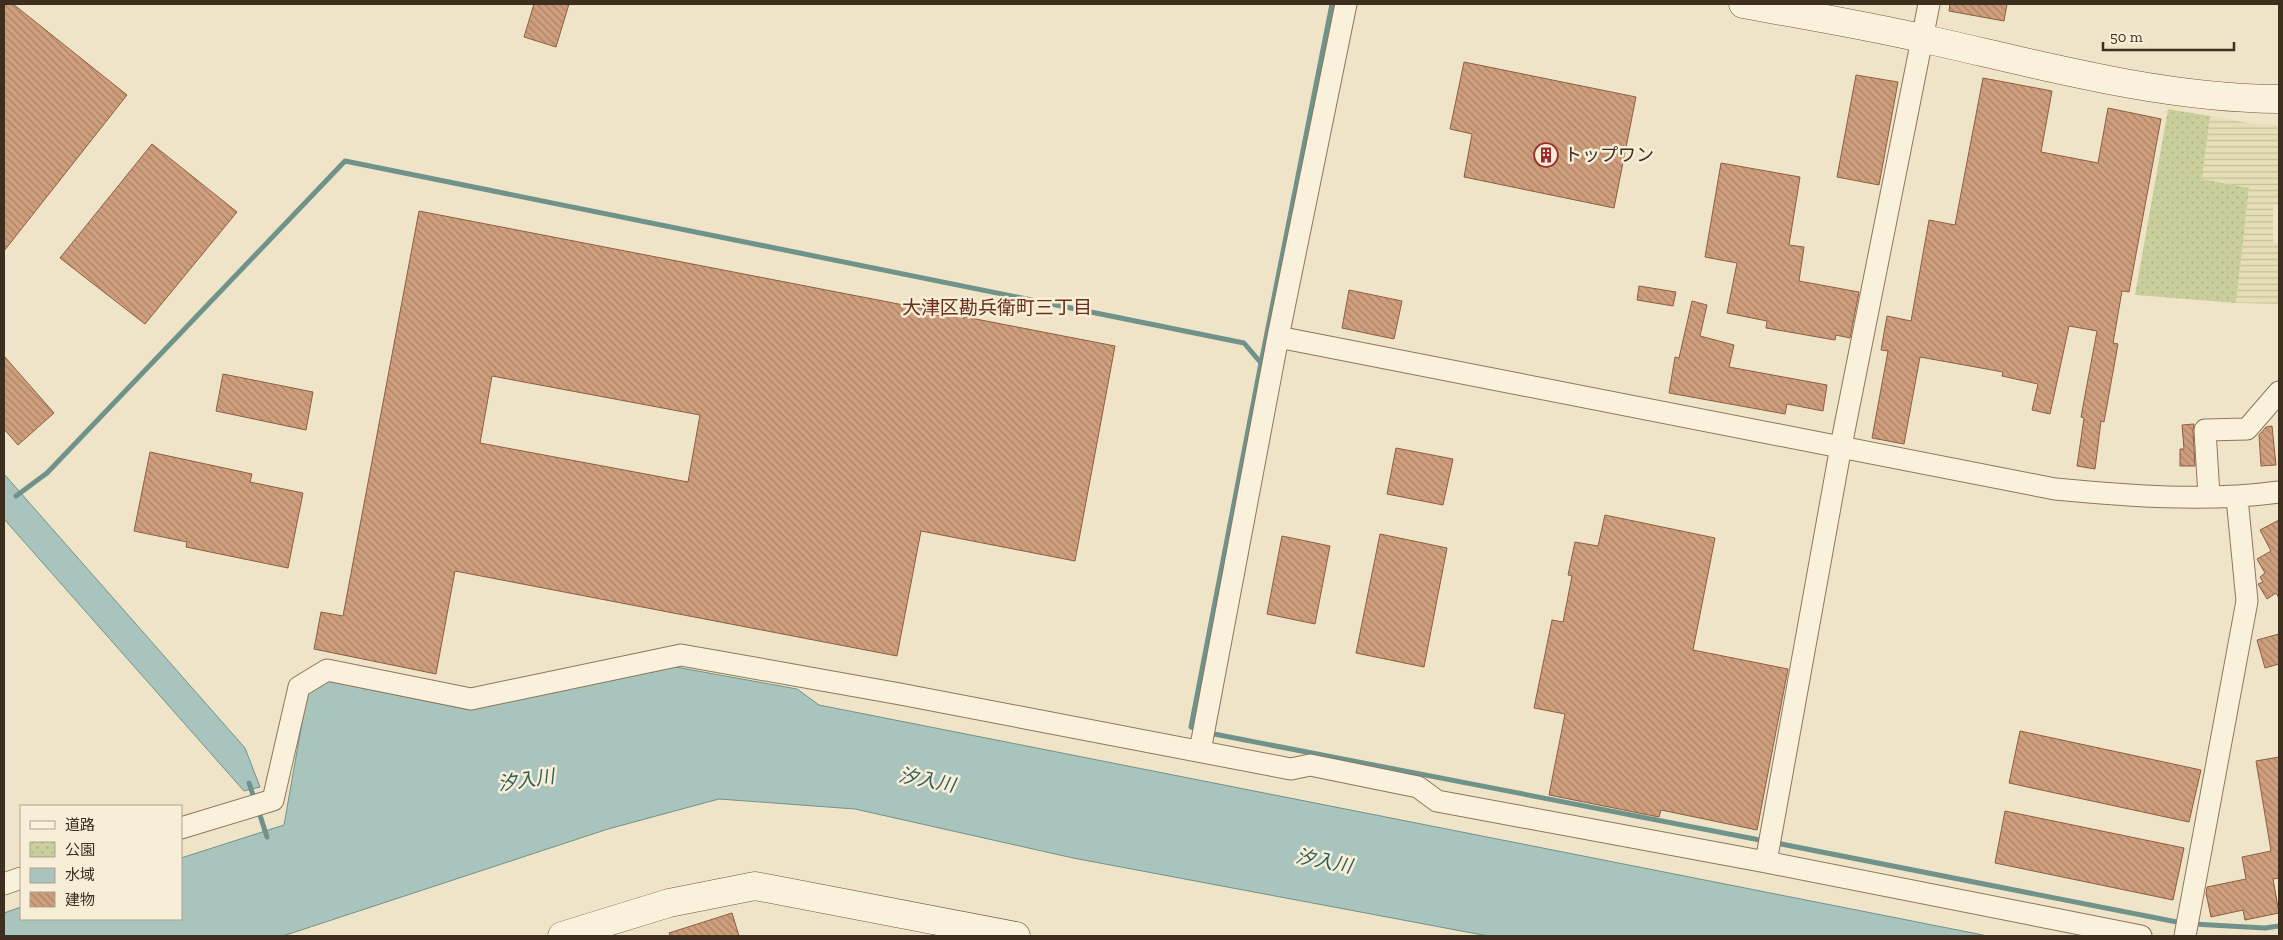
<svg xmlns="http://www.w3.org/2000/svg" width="2283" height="940" viewBox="0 0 2283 940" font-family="'Zilla Slab','Noto Sans JP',serif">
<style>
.farmland{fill:url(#farmland-rules)}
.park{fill:url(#park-dots)}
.water{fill:#a9c4bc;stroke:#6f938a}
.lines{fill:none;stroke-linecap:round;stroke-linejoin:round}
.stream{stroke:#6f938a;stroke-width:5}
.building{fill:url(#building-back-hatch);stroke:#8d5f41;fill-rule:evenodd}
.street-casing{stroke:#8d765c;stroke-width:23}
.secondary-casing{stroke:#6f573f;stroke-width:29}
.street{stroke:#faf1dc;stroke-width:21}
.secondary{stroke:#faf1dc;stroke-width:28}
.labels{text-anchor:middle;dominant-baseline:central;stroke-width:5;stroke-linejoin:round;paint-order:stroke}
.poi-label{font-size:18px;fill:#3d2e20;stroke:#f7eed8;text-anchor:start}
.neighbourhood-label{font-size:19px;fill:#6b2e1e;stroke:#f7eed8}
.water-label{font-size:19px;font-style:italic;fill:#2f5d5a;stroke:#f7eed8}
</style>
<defs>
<pattern id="farmland-rules" width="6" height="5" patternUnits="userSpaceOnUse" patternTransform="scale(1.25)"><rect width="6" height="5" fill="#e6deb5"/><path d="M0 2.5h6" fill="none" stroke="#c6bf9b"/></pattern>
<pattern id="park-dots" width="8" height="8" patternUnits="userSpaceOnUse" patternTransform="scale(1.25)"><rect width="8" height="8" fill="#c9cf9b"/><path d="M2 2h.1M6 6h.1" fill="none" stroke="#aeb285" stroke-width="1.8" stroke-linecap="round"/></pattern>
<pattern id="building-back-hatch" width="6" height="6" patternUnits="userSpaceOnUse" patternTransform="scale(1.25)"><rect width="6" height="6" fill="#cf9f7d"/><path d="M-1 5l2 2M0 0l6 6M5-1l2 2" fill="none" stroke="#a98266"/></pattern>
</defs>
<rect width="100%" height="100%" fill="#f0e4c8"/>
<path class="farmland" d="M2210,116L2255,124L2279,125V205H2273V243L2279,242V304L2236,303L2249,188L2202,179Z"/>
<path class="park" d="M2168,109L2210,116L2202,179L2249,188L2236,303L2135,295Z"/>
<path class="water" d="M4,474L245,748L260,787L244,791L4,519Z
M670,666L797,689L819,705L1988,936H1488L1073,858L855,809L719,799L608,829L283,936H4V913L21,907V919H181V858L284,825L308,689L324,680L470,710Z"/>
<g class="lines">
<path class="stream" d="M1261,363L1332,4
M16,496L47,473L345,161L1244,343L1261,363L1191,727L1198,730
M1209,733L1765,841
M249,783L255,801
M258,809L267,837
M1776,843L2182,923
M2193,924L2265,928L2279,926"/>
</g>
<path class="building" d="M4,4H13L127,95L4,251Z
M534,4H569L556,47L524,37Z
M1950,4H2007L2004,21L1949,11Z
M1464,62L1636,97L1614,208L1464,177L1472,134L1450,129Z
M1856,75L1898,82L1879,185L1837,177Z
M1983,78L2052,91L2041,152L2098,163L2108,108L2161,119L2129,292L2122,291L2113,343L2118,344L2104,422L2101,421L2095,469L2077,466L2084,418L2081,417L2097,331L2069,326L2050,414L2032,410L2038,384L2002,376L2003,372L1920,357L1904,444L1872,438L1888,351L1881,350L1887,316L1911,321L1929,220L1955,225Z
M152,144L237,212L145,324L60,258Z
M1721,163L1800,177L1789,245L1804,247L1799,281L1859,292L1850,338L1836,335L1835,340L1766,328L1767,321L1727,313L1737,263L1705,257Z
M419,211L1115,346L1075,561L921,531L897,656L455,571L436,674L314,649L321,612L343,616ZM492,376L700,415L688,482L480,443Z
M1639,286L1676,292L1673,306L1637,300Z
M1349,290L1402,301L1394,339L1342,328Z
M1692,301L1707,305L1700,336L1734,345L1729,367L1827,385L1823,411L1787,404L1785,414L1669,393L1675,357L1679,358Z
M4,356L54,413L18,445L4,429Z
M223,374L313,392L306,430L216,411Z
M2194,424L2193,431L2195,466H2180V449H2184L2182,425Z
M2272,426L2276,465L2261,466L2259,435L2266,427Z
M1396,448L1453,459L1443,505L1387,494Z
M150,452L252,474L250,482L303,493L288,568L186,547L187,542L134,531Z
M1605,515L1715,538L1693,650L1788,669L1757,830L1661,810L1659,817L1549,795L1565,714L1534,708L1552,620L1563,622L1572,576L1568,575L1575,542L1598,546Z
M2279,520V598L2276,593L2267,599L2258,584L2263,582L2260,577L2265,573L2257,559L2271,551L2260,530Z
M1380,534L1447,548L1424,667L1356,653Z
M1282,536L1330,546L1315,624L1267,614Z
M2279,634V664L2265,668L2257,640Z
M2020,731L2201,770L2189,822L2009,783Z
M2279,757V878L2273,879L2279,913L2245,920L2243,910L2211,917L2206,893L2207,887L2246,879L2242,857L2271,851L2256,761Z
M2005,811L2184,848L2173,900L1995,863Z
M732,913L739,936H670L669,933Z"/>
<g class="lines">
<g class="street-casing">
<path id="street" d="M1278,337L2055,489C2130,496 2205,502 2279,492
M2209,496L2205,430L2247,429L2279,392
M1200,751L1278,337L1346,4
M181,828L273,800L299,687L327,670L471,699L681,655L900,694L1291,769L1310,765L1418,787L1437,801L1766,862L2141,936
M1766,862L1841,446L1929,4
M4,884L21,878
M2185,936L2247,601L2237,498"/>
</g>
<g class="secondary-casing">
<path id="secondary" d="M1743,4C1803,15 1865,25 1925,39C2041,65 2159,98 2279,99
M562,936L669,903L755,886L1016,936"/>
</g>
<use href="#street" class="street"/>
<use href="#secondary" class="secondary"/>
</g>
<defs>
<g id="building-ring" transform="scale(1.25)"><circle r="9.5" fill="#f7eed8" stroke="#9e2a2b" stroke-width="1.5"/><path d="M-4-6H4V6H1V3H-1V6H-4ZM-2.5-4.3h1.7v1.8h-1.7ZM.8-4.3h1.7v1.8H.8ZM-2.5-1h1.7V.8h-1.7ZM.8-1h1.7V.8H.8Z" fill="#9e2a2b"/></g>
</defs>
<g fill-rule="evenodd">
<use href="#building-ring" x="1546" y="155"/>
</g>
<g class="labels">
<g class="poi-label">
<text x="1564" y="155">トップワン</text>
</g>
<g class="neighbourhood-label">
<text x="997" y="307">大津区勘兵衛町三丁目</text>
</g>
<g class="water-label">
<text transform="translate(526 780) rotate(-8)">汐入川</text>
<text transform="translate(927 780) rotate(11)">汐入川</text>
<text transform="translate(1324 861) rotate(11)">汐入川</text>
</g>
</g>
<rect width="2283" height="940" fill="none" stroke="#3d2e20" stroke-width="10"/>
<rect x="20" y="805" width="162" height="115" fill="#f7eed8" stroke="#ada18e"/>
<rect x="30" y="821" width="25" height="8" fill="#faf1dc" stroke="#ada18e"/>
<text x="65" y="830" font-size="15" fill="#3d2e20">道路</text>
<rect x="30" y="842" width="25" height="15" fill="url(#park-dots)" stroke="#ada18e"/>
<text x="65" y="855" font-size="15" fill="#3d2e20">公園</text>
<rect x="30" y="868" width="25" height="15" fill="#a9c4bc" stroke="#ada18e"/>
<text x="65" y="880" font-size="15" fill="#3d2e20">水域</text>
<rect x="30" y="892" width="25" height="15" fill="url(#building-back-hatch)" stroke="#ada18e"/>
<text x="65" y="905" font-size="15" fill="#3d2e20">建物</text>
<path d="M2103 42v8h131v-8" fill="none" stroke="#3d2e20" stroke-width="2.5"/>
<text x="2110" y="42" font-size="15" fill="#3d2e20" stroke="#f7eed8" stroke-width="4" paint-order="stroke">50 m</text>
</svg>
